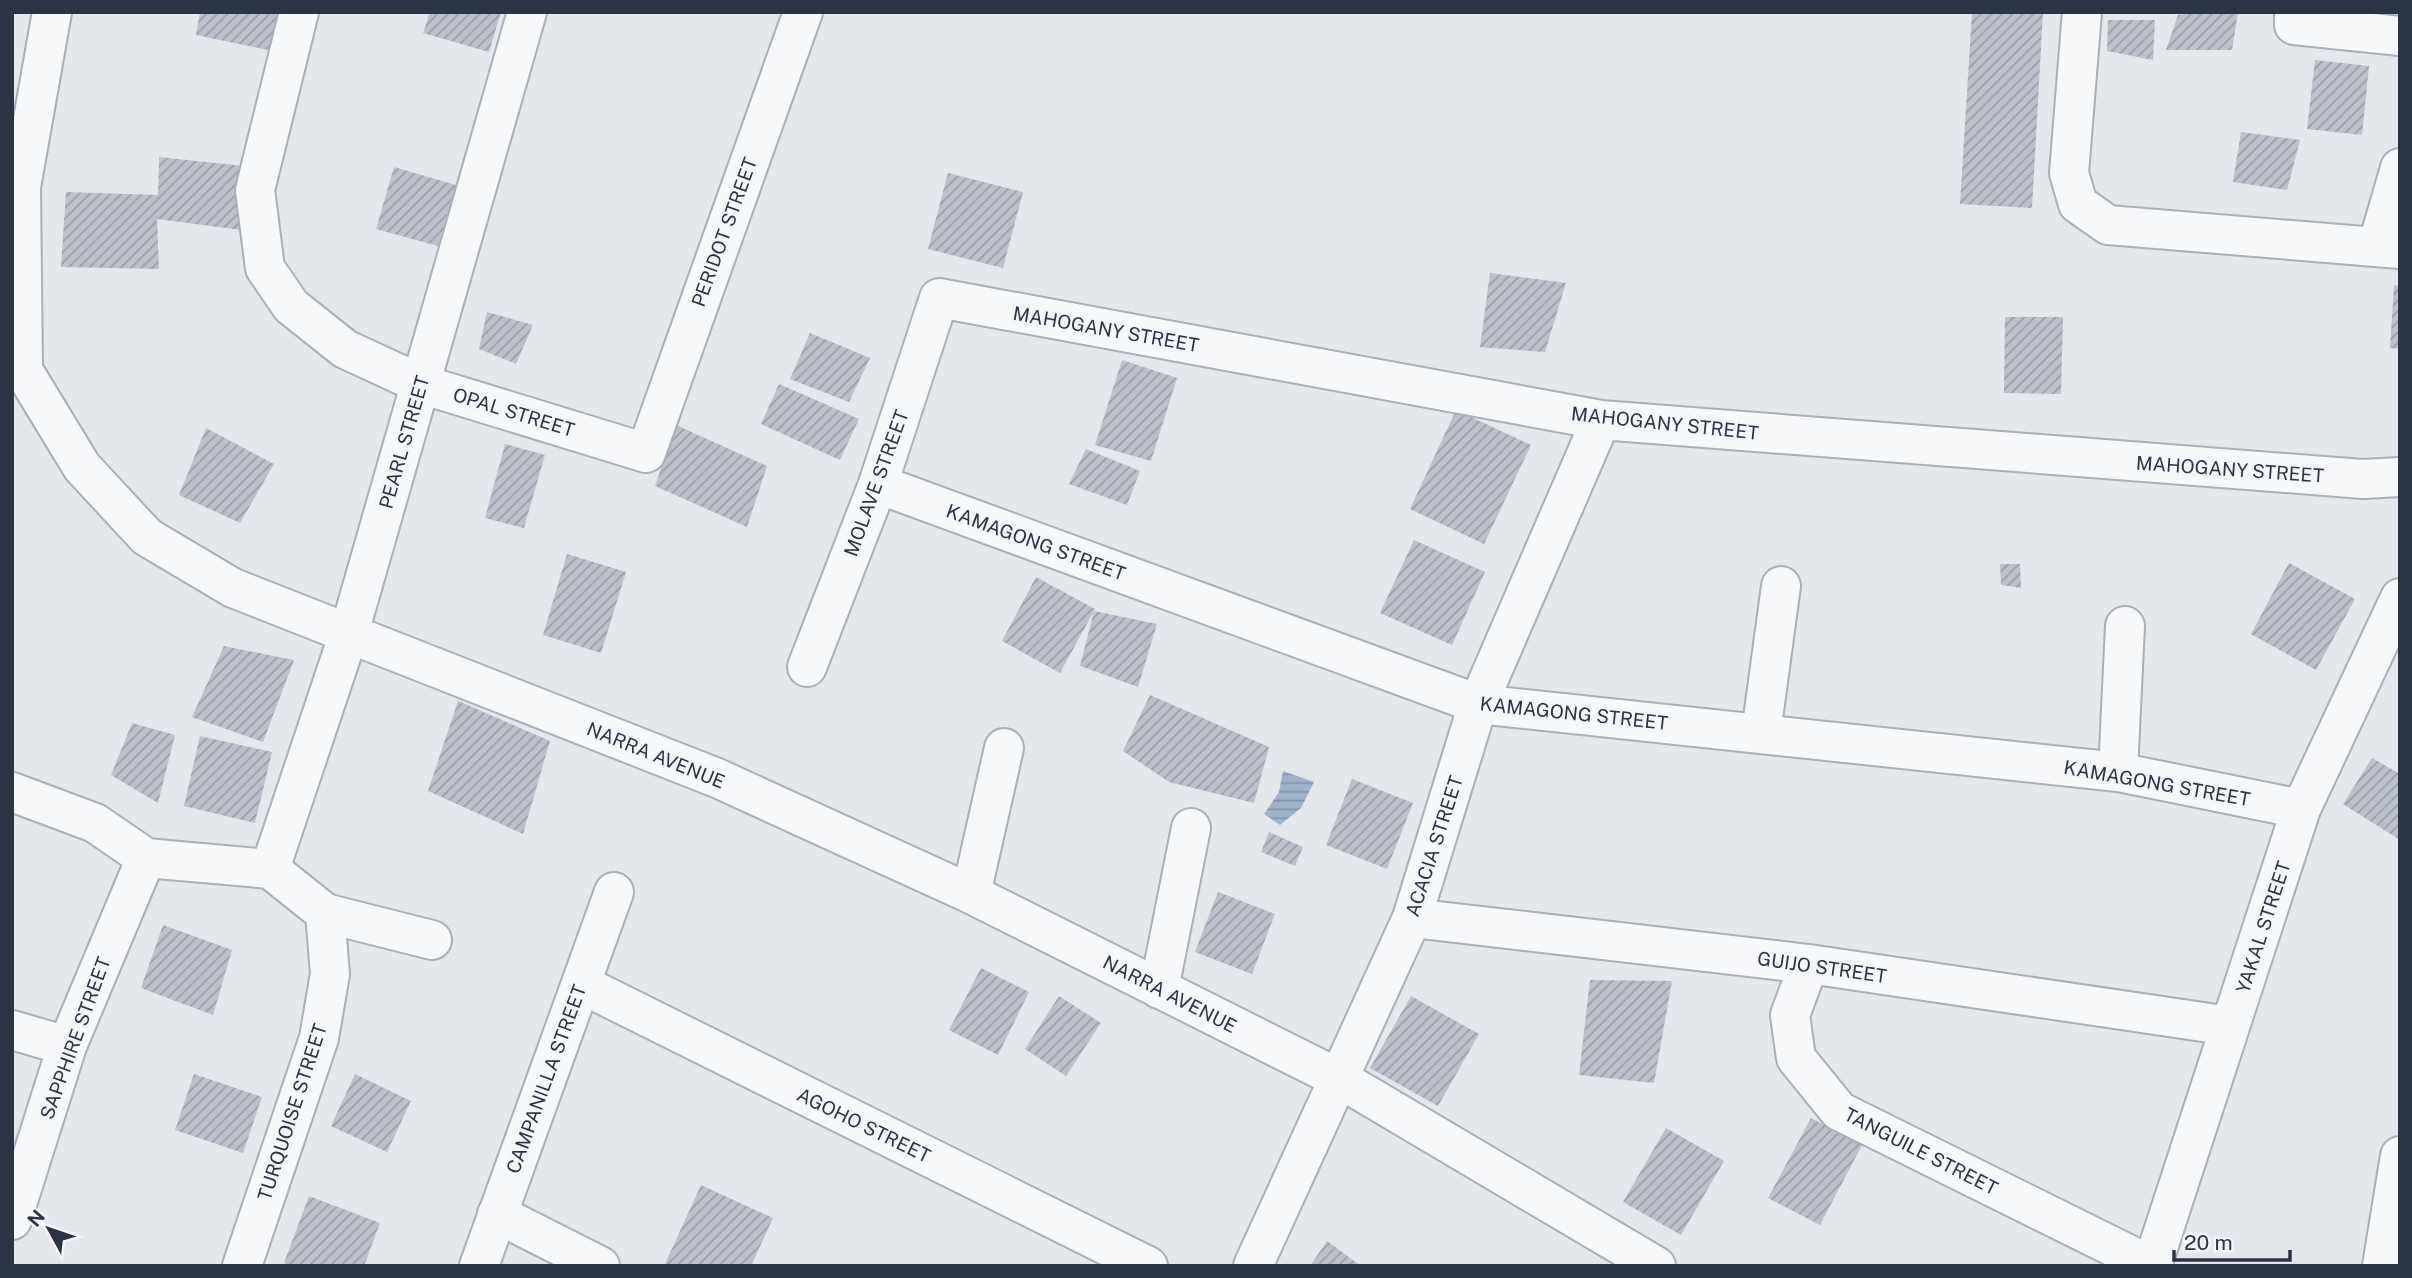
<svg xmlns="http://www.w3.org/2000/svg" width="2412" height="1278" viewBox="0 0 2412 1278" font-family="'Public Sans',sans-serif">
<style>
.water{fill:url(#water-rules)}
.building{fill:url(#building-hatch)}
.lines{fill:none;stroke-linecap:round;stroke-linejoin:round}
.street-casing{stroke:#a9aeb7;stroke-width:42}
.street{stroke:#f7f8fa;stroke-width:38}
.labels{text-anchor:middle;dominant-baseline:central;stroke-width:5;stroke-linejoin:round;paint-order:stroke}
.street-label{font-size:19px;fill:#2b3445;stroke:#f4f6f9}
</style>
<defs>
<pattern id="water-rules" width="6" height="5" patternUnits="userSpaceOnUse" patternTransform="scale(1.75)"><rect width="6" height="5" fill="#9fb4cc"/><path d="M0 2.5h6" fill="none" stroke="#8293a7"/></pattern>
<pattern id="building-hatch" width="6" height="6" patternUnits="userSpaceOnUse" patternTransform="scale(1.75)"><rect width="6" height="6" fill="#bbc0ca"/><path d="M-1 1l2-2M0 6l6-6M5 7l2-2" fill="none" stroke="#989da6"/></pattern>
</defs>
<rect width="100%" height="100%" fill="#e4e7ec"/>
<path class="water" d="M1283,771L1314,782L1301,808L1280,825L1264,814L1279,792Z"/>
<path class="building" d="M200,12H281L273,51L196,35Z
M430,12H501L489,52L423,33Z
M1972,12H2043L2032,208L1960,204Z
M2209,12H2238L2232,50H2166L2178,15Z
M2108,20H2155L2153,60L2107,51Z
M2315,60L2369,66L2362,135L2307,129Z
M2241,132L2300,140L2287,190L2233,182Z
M159,157L244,166L241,230L157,219L159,269L61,267L66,192L158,195Z
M394,167L456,185L438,246L376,229Z
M948,173L1023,192L1003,268L928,249Z
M1490,273L1566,283L1545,352L1480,347Z
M2394,285L2400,286V349L2390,348Z
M487,312L533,325L516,364L479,349Z
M2005,317H2063L2061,394L2004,393Z
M810,333L870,358L849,402L790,379Z
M1122,360L1177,378L1151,461L1095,445Z
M779,384L859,419L840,460L761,424Z
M1456,410L1531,445L1484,544L1410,509Z
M676,425L767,466L747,527L655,486Z
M206,428L274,464L240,523L179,495Z
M505,444L545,455L524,528L485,518Z
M1086,449L1140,471L1127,505L1069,484Z
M1414,540L1485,572L1452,645L1380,613Z
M567,554L626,572L601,653L543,635Z
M2289,563L2355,599L2316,670L2251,634Z
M2000,564H2020L2021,588L2001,585Z
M1036,577L1095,609L1060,673L1002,641Z
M1094,611L1157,624L1138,687L1080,666Z
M224,646L294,660L263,742L192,717Z
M1150,695L1269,747L1254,803L1169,782L1123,751Z
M458,701L550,741L523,834L428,791Z
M132,723L175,735L158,803L111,775Z
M200,736L272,752L255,823L184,806Z
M2372,758L2400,774V840L2343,804Z
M1352,779L1413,803L1387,869L1326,845Z
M1269,832L1303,847L1295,866L1261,852Z
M1218,892L1275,914L1252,974L1195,952Z
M163,925L232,950L213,1015L141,988Z
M981,968L1029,992L998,1055L949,1030Z
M1590,980L1672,981L1654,1083L1579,1075Z
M1059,996L1101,1023L1066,1076L1025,1049Z
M1411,996L1479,1034L1438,1106L1370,1068Z
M194,1074L262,1097L243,1153L175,1130Z
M355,1074L411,1101L387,1152L331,1126Z
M1811,1118L1862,1145L1820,1225L1768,1198Z
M1666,1128L1724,1161L1681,1235L1623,1202Z
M701,1185L773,1218L751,1266H664Z
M309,1196L380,1223L364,1266H292L284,1263Z
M1327,1241L1361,1266H1310Z"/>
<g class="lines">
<g class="street-casing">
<path id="street" d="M52,12L21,187L23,370L82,467L147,537L233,588L717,778L971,894L1340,1079L1656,1266
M299,12L255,190L265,268L291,306L345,349L421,384L646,453L803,12
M2082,12L2069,173L2078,204L2108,225L2400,249
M2294,12V25L2400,36
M2377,247L2400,168
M878,484L1478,704L2118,772L2301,809
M807,667L878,484L939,298L1601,420L2363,479L2400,477
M1761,733L1781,586
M2118,772L2125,626
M12,792L95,823L146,858L270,869L325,913L432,940
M270,869L349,633L527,12
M971,894L1004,748
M1412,918L1809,964L2230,1026
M1809,964L1790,1015L1796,1058L1839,1111L2152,1266
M581,984L1148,1266
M1159,989L1191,828
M12,1030L67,1046
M497,1214L600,1266
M12,1220L67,1046L146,858
M242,1266L319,1038L330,974L325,913
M479,1266L614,892
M1253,1266L1412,918L1478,704L1601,420
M2152,1266L2301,809L2400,598
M2382,1266L2400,1156"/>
</g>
<use href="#street" class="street"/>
</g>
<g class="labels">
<g class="street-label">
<text transform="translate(724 232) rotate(-70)">PERIDOT STREET</text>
<text transform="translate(1106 329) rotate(10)">MAHOGANY STREET</text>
<text transform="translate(514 412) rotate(17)">OPAL STREET</text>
<text transform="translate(1665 423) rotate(6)">MAHOGANY STREET</text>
<text transform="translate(404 442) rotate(-74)">PEARL STREET</text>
<text transform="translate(2230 469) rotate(4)">MAHOGANY STREET</text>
<text transform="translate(876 483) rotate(-70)">MOLAVE STREET</text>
<text transform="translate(1036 542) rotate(20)">KAMAGONG STREET</text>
<text transform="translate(1574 713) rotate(6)">KAMAGONG STREET</text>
<text transform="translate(656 755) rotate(22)">NARRA AVENUE</text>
<text transform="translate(2157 783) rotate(10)">KAMAGONG STREET</text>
<text transform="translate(1434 846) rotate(-72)">ACACIA STREET</text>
<text transform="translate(2263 927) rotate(-72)">YAKAL STREET</text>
<text transform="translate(1822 967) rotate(8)">GUIJO STREET</text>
<text transform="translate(1170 994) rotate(27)">NARRA AVENUE</text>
<text transform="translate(75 1038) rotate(-70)">SAPPHIRE STREET</text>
<text transform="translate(546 1079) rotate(-70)">CAMPANILLA STREET</text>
<text transform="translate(292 1112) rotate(-72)">TURQUOISE STREET</text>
<text transform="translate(864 1125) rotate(26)">AGOHO STREET</text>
<text transform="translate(1921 1151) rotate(27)">TANGUILE STREET</text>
</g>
</g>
<rect width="2412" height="1278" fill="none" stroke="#2b3445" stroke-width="28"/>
<g transform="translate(49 1229) rotate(310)" stroke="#f4f6f9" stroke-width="5" paint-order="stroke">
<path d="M0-5L12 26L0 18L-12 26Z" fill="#2b3445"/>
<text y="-10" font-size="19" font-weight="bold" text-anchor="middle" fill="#2b3445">N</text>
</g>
<path d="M2174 1250v10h116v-10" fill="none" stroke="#2b3445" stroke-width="3.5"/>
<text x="2184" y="1250" font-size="21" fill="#2b3445" stroke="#f4f6f9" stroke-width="5" paint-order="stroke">20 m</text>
</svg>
